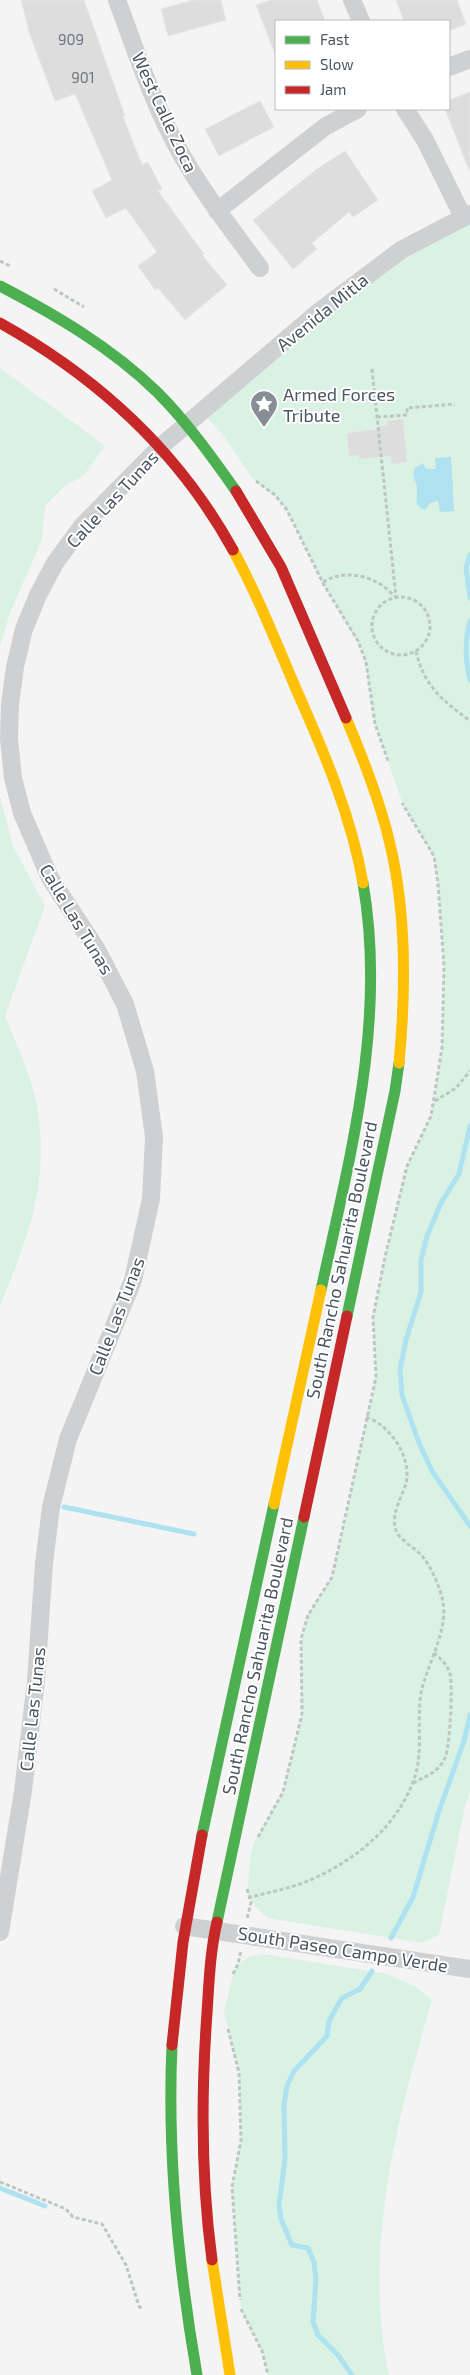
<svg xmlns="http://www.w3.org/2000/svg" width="470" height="2375" viewBox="0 0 470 2375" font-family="'Exo 2',sans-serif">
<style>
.green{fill:#d9f2e3}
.water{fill:#aee2f0}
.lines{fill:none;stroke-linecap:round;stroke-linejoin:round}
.stream{stroke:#aee2f0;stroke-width:5}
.building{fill:#ddddde;stroke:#e5e6e7}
.path{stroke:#bcc7c4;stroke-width:3;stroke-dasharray:4 2.5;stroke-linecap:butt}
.street{stroke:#ced0d2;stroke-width:18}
.fast{stroke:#4caf50;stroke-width:11}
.slow{stroke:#ffc107;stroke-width:11}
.jam{stroke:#c62828;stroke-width:11}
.labels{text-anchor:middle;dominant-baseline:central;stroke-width:4;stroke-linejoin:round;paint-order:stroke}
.number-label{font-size:15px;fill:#707881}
.street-label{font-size:18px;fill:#4a5661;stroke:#fff}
.poi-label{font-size:18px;fill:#4a5661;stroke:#fff;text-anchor:start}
</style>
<rect width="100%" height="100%" fill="#f4f4f4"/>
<path class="green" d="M470,214V1792L465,1806L439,1935L423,1943L267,1918L251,1902L247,1892L251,1853L253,1845L283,1792L302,1714L301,1639L308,1615L332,1577L376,1377L373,1317L385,1257L407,1166L431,1116L435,1094L442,1048L444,966L438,884L434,856L403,805L387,758L375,724L363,652L324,585L287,510L275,495L252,478L222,434L201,411L316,314Z
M0,368L105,446L84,475L63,487L45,506L42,539L10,613L0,647Z
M0,797L13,846L45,906L5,1016C16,1044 30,1072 36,1102C51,1180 29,1235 0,1306Z
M263,1954L387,1974L416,1987L432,2000C397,2120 362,2250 389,2375H268L262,2351L241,2309L232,2187L241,2140L239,2073L224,2011L234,1971L238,1964L249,1957Z"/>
<path class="water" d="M451,457L454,511L440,512L438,501L430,503L425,510C412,505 418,498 417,487C416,479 411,477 415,468L423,463L426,469H436L435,458Z"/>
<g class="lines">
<path class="stream" d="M470,555L466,568L470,598
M470,621C465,640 465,660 470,680
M470,1126L459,1174L441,1203L427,1236L421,1260V1292L406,1340L400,1369L402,1395L419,1443L432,1471L470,1526
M64,1507L194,1534
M391,1938L413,1897L439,1811L464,1741L470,1715
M0,2188L45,2206
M352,2375L338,2355L318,2335L313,2322L316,2280L314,2262L308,2248L292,2245L281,2219L279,2205L285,2159L284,2105L287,2086L294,2071L327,2036L329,2021L342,1998L360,1989L372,1971"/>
</g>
<path class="building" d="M21,0H84L125,116L123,117L142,165L148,162L162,189L158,191L204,254L202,255L227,285L185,320L158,288L155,290L138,266L157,252L126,208L106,218L92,191L112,180L75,94L55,101L30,35Z
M193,0H221L226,20L168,36L161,9Z
M271,0H317L325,21H276L275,54L256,5Z
M396,0H457L466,24L449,31V21H404Z
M470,92V170H469L445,109H449V100Z
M260,101L274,127L219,156L205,129Z
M345,151L378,200L353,217L349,212L312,243L317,249L293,269L253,220L317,169Z
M403,419L407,462L391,464V456L359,459V455L349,456L347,433L378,429L377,426L388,425L387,421Z"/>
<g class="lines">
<path class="path" d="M0,261L10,266
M54,289L84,307
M372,369L396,597
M377,417L407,415V408L455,404
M256,481L275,495L287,510L324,585L358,641L366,662L375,724L388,761
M323,582C346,568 377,576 394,596
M372 626a29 29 0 1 1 58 0a29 29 0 1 1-58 0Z
M416,651C424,686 442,700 470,721
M435,1101L456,1088L470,1071
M413,1783C425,1777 439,1772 445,1758C450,1747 453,1686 450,1674C447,1664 441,1659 434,1653
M258,1837L283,1792L302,1714L301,1639L308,1615L332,1577L376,1377L373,1317L385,1257L407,1166L431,1116L442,1048L444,966L438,884L434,856L402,803
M247,1889L251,1902L247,1919
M248,1898C265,1893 283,1890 300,1884C351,1865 403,1825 417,1769C422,1745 417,1718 421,1693C427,1664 448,1632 443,1602C440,1587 432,1569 423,1557C414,1546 398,1541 395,1527C392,1511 402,1498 406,1483C412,1457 390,1425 366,1417
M233,1974L238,1964L241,1950
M228,2029L239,2073L241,2140L232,2187L240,2300
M0,2182L66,2209L73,2217L102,2224L126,2265L139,2306L142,2310
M241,2309L262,2351L268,2375"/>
<path class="street" d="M117,0C136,51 153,104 180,152C203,193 232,230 260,268
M352,0L361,21
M449,67L470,59
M405,109L425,140L463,217
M217,211L326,126L358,109
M184,1926L470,1969
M0,1932L23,1791L36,1681L44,1563L51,1507L68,1439L133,1280L151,1199L154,1137L145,1071L125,1004L97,950L50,878L22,813L13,778L9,739L10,704L15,667L24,629L38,595L55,563L82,526L160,447L316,314L401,250L470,214"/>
<path class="fast" d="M0,286C56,315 112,348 157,392C187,422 212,457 236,491
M321,1290C350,1156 387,1021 363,883
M347,1316L395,1091L399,1063
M202,1835L274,1504
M217,1922L304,1517
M172,2045C167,2156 178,2265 197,2375"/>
<path class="slow" d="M233,550C257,594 276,642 296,689C324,752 351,815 363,883
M346,718C363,758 379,798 389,840C407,912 406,990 399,1063
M274,1504L321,1290
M212,2260L230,2375"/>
<path class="jam" d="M0,323C97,377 179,452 233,550
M236,491L281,567L346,718
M304,1517L347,1316
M172,2045L183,1942L202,1835
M212,2260C201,2178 201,2096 207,2013C209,1983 210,1952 217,1922"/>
</g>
<defs>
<g id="sight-pin" transform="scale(1.4375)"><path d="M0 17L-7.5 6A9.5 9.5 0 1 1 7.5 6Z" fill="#868d94" stroke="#fff"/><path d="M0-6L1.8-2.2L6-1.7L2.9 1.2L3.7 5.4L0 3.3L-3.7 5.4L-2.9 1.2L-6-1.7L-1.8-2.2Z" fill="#fff"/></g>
</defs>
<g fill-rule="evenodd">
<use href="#sight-pin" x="264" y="404"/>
</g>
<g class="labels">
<g class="number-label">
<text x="71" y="39">909</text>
<text x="83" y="77">901</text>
</g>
<g class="street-label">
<text transform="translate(165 112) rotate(65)">West Calle Zoca</text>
<text transform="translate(322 312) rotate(-39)">Avenida Mitla</text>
<text transform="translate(112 499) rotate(-47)">Calle Las Tunas</text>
<text transform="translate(77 919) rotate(59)">Calle Las Tunas</text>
<text transform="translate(341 1260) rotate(-78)">South Rancho Sahuarita Boulevard</text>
<text transform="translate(116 1316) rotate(-69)">Calle Las Tunas</text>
<text transform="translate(257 1656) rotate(-78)">South Rancho Sahuarita Boulevard</text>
<text transform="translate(32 1709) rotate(-84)">Calle Las Tunas</text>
<text transform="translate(343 1949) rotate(9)">South Paseo Campo Verde</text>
</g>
<g class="poi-label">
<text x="283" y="394">Armed Forces<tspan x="283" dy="21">Tribute</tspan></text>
</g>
</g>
<rect x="275" y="20" width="175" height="90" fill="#ffffff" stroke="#b7bbc0"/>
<rect x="285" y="36" width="25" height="8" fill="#4caf50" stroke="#b7bbc0"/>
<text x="320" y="45" font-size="15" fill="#4a5661">Fast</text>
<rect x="285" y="61" width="25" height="8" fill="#ffc107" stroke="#b7bbc0"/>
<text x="320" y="70" font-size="15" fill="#4a5661">Slow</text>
<rect x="285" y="86" width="25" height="8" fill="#c62828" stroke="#b7bbc0"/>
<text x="320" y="95" font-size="15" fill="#4a5661">Jam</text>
</svg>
